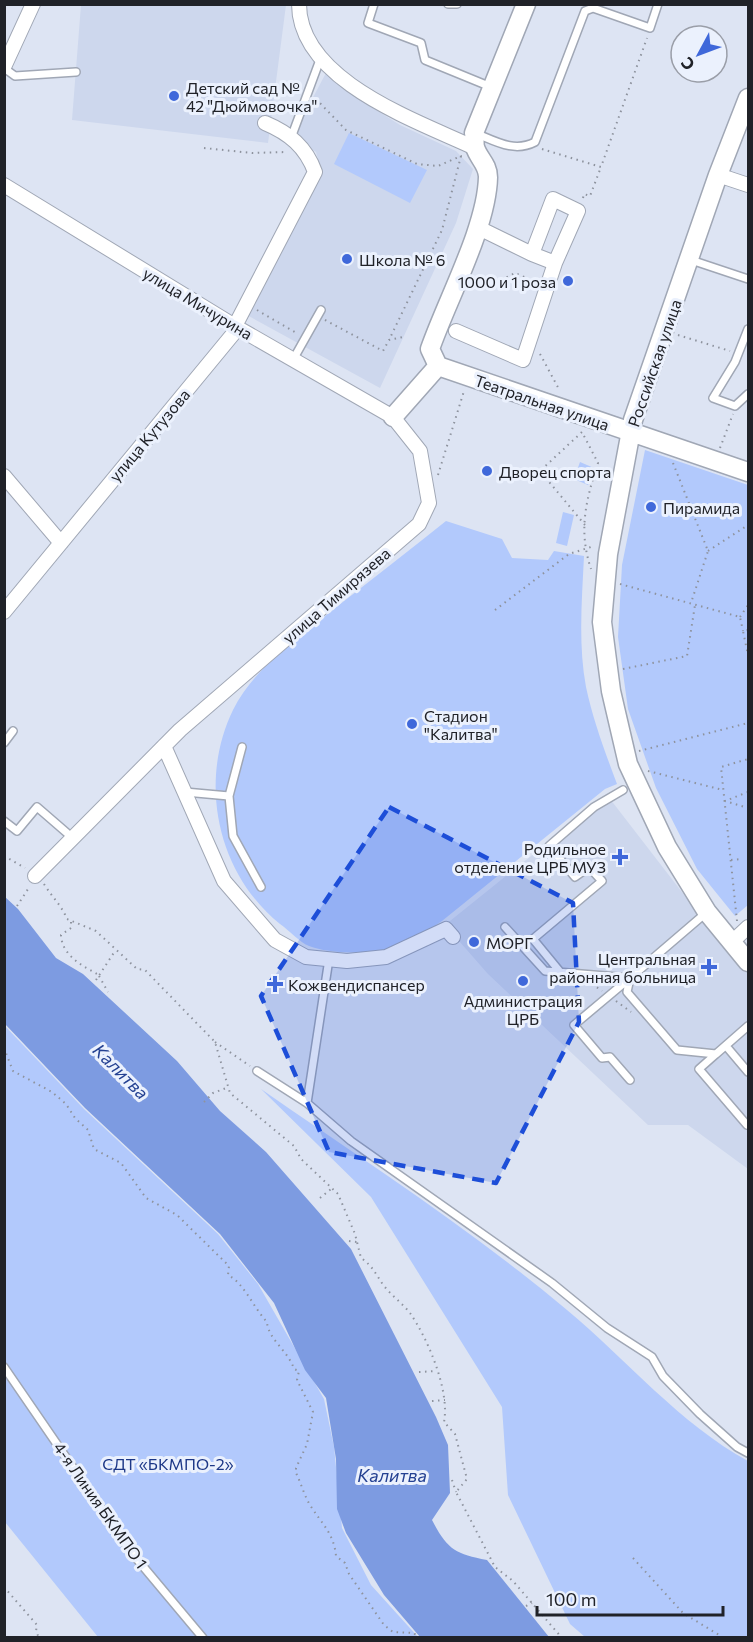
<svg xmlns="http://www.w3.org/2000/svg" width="753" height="1642" viewBox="0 0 753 1642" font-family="Commissioner,sans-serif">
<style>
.built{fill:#cdd7ed}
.green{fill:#b2c9fc}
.water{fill:#7d9be1}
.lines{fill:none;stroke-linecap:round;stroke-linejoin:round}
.service-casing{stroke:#a0a7b5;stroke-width:10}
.minor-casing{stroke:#a0a7b5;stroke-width:16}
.tertiary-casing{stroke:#a0a7b5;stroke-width:21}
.path{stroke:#8e939e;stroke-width:2;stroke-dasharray:1.5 4.5;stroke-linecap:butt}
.service{stroke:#fff;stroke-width:7}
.minor{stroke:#fff;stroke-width:14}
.tertiary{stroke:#fff;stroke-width:18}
.marked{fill:#1d4ed8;fill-opacity:0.2;stroke:#1d4ed8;stroke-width:4.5;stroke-dasharray:12 8;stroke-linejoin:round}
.poi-dot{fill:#3f68da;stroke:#ebf1fd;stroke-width:2}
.labels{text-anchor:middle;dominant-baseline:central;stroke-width:6;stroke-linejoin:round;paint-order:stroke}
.poi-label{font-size:16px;fill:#202228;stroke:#ebf1fd;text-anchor:start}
.street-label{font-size:16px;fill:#202228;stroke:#ebf1fd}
.park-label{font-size:16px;fill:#1c3787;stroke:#ebf1fd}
.water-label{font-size:18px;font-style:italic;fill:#244192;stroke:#ebf1fd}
</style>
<rect width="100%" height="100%" fill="#dde4f3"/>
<path class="built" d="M81,5H286L268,143L72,120Z
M327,71L365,103L400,125L456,151L473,169L456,223L380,388L245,314L321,170L316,152L297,139L300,122Z
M607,795L705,922L748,974V1169L688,1125H648L488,974L445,925Z"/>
<path class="green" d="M349,133L427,170L410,203L334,164Z
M645,450L748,485V905L735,916L697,869L656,788L628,709L618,637L622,565Z
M580,462L594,468L588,485L574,479Z
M563,512L574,515L567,546L556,543Z
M446,521L502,539L512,558L548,560L554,551L584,556C582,599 578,644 586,687C593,720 605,752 617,784L605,789L442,921C428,930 414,941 399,946C375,954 332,955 309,946C299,942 289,930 280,924C217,873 198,782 233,710C254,667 303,634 339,605C375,577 411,549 446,521Z
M4,1025L84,1109L218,1234L258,1284L324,1399L334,1447L342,1528L371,1585L418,1637H98L5,1522Z
M261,1089C363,1160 471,1229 567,1310C627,1360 680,1424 748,1461V1637H585L570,1624L508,1495L502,1407L371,1197Z"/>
<path class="water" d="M4,896L18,909L56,958L83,974L177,1061L220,1111L266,1152L351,1249L436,1417L448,1445L450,1493L432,1520C447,1549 455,1554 487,1560L549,1637H420L384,1595L346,1533L337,1509L336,1459L326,1398L305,1370L274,1303L220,1234L85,1108L5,1024Z"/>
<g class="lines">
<g class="service-casing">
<path id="service" d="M374,4L368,23L421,43L425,60L491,87
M448,4H457
M4,68L15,76L76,72
M475,133C495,141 514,153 535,142L585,11L593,8L650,28L658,4
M291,138L321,57
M691,260L748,279
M748,329L735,362L713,398L735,406L748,394
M294,358L321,310
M4,743L13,731
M185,792L229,796L233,836L261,887
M229,796L242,747
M4,821L17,831L37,807L67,833
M505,927L545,971L630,978L707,912
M561,973L533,939L602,881L589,867L575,877L549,846L594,807L623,790
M726,1046L748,1072
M716,1054L699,1069L747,1125L748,1123
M257,1071L307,1103L351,1141L552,1283L607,1328L652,1357L663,1376L700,1414L737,1447L748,1453
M630,1080L610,1057L602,1058L574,1025L630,978L627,992L677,1050L716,1054L748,1026
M307,1103L329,959
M4,1367L131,1552L203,1638"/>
</g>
<g class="minor-casing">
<path id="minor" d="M299,4C299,81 418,121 475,148
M4,67L33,4
M718,175L748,185
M4,185L238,328L393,417L420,451L429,503L419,524L180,730L35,876
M475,233L485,231L532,254L553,199L578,211L555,263L532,254
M235,326L315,172C306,147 289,133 265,123
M456,331L523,360L555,263
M4,476L61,543
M4,612L238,328
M164,746L224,881L275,940L306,957L347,961L386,957L446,929L453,937
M732,942L748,927"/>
</g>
<g class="tertiary-casing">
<path id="tertiary" d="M748,98L718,175L633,420L608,554L602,622L611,691L628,764L667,847L707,912L748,962
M438,366L748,472
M393,417L438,366L430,349C447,300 487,227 488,177C488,164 478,158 475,147C474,143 475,137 474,133L526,4"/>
</g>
<path class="path" d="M316,99L346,130L417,164L438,166L461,156L442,230L389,340
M204,148L252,153L286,152
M542,149L601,167L647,38
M583,198L584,194L590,196L601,167
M496,283L515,273L536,282
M257,310L298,334
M325,320L383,351L389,340L403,337
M678,335L730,351
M540,354L560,391
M720,448L733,414
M673,463L708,551L691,603
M438,475L464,391
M585,525L540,471L582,432L598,463C586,500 578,530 591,569
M708,551L748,525
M620,584L740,617L743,631
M495,610L569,554L594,546
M740,617L748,605
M748,630L743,631L748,655
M623,669L687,656L695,605
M639,751L748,723
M648,771L723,790
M748,792L725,801L748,808
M4,856L25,868
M731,860L741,859
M44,884C52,897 62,906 67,919L96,931L137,969L145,970L215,1042L230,1093L294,1146L301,1159L338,1194L355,1234L361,1258C373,1266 376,1275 384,1286C392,1296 402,1303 410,1313C428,1339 450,1391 444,1422L455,1434L467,1479L456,1492L495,1567L513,1581L562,1638
M17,906L30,886
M737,921L721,767L748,759
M71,922V928L61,935C62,956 83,966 99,975
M99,976L108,992
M96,980L115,951
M592,984L602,991
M616,1001L631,1012
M215,1042L250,1066
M4,1048L13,1071L52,1092L66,1104L75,1118L88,1130L94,1149L121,1163L146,1198L177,1215L229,1266L228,1275C244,1283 253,1307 267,1322C268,1339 289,1352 294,1369L299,1371L297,1380L313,1412L307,1444L296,1468V1473C301,1483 304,1495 310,1505C321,1523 334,1533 336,1556L345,1563L349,1574L384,1625L393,1632L414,1633L418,1638
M204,1102L213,1093L229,1087
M320,1198L331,1189
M349,1241L357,1242
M419,1372L436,1371
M432,1401L445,1400
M452,1480L456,1492
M633,1558L683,1613L724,1638
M4,1587L37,1625L36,1631L39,1638
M526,1606L532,1603"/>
<use href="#service" class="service"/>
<use href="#minor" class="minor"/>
<use href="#tertiary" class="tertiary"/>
</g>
<path class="marked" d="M389,807L573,903L579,1022L496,1183L329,1152L261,996Z"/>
<g class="poi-dot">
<circle cx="174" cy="96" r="6"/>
<circle cx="347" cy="259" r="6"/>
<circle cx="568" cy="281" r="6"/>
<circle cx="487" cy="471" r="6"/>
<circle cx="651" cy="507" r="6"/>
<circle cx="412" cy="724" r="6"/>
<path d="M617 848h6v6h6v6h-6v6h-6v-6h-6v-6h6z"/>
<circle cx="474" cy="942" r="6"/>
<path d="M706 958h6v6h6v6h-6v6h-6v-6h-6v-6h6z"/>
<circle cx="523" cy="981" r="6"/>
<path d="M272 975h6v6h6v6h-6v6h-6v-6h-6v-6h6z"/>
</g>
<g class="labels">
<g class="poi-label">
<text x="186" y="87">Детский сад №<tspan x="186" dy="18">42 "Дюймовочка"</tspan></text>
<text x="359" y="259">Школа № 6</text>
<text x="556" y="281" text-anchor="end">1000 и 1 роза</text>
<text x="499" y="471">Дворец спорта</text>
<text x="663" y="507">Пирамида</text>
<text x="424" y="715">Стадион<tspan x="424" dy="18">"Калитва"</tspan></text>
<text x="606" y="848" text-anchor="end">Родильное<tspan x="606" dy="18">отделение ЦРБ МУЗ</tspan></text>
<text x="486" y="942">МОРГ</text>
<text x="696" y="958" text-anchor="end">Центральная<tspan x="696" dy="18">районная больница</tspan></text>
<text x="288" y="984">Кожвендиспансер</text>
<text x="523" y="1000" text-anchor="middle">Администрация<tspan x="523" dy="18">ЦРБ</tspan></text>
</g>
<g class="street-label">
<text transform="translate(198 303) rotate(31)">улица Мичурина</text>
<text transform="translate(654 363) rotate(-71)">Российская улица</text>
<text transform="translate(542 402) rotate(19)">Театральная улица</text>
<text transform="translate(149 435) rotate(-50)">улица Кутузова</text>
<text transform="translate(336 595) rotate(-41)">улица Тимирязева</text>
<text transform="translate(101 1505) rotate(55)">4-я Линия БКМПО 1</text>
</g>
<g class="park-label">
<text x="168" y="1463">СДТ «БКМПО-2»</text>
</g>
<g class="water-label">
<text transform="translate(121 1071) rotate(45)">Калитва</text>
<text x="392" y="1475">Калитва</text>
</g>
</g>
<rect width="753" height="1642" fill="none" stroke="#202228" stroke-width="12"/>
<g transform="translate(699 54) rotate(229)"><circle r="28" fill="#ebf1fd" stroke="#9a9ea8" stroke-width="1.5"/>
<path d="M0-4.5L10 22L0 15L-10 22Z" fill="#3f68da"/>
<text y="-9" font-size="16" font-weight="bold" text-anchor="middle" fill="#202228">С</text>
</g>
<path d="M537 1606v9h186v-9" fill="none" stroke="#202228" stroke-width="3"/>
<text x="546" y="1606" font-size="18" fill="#202228" stroke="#ebf1fd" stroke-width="4.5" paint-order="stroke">100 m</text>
</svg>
